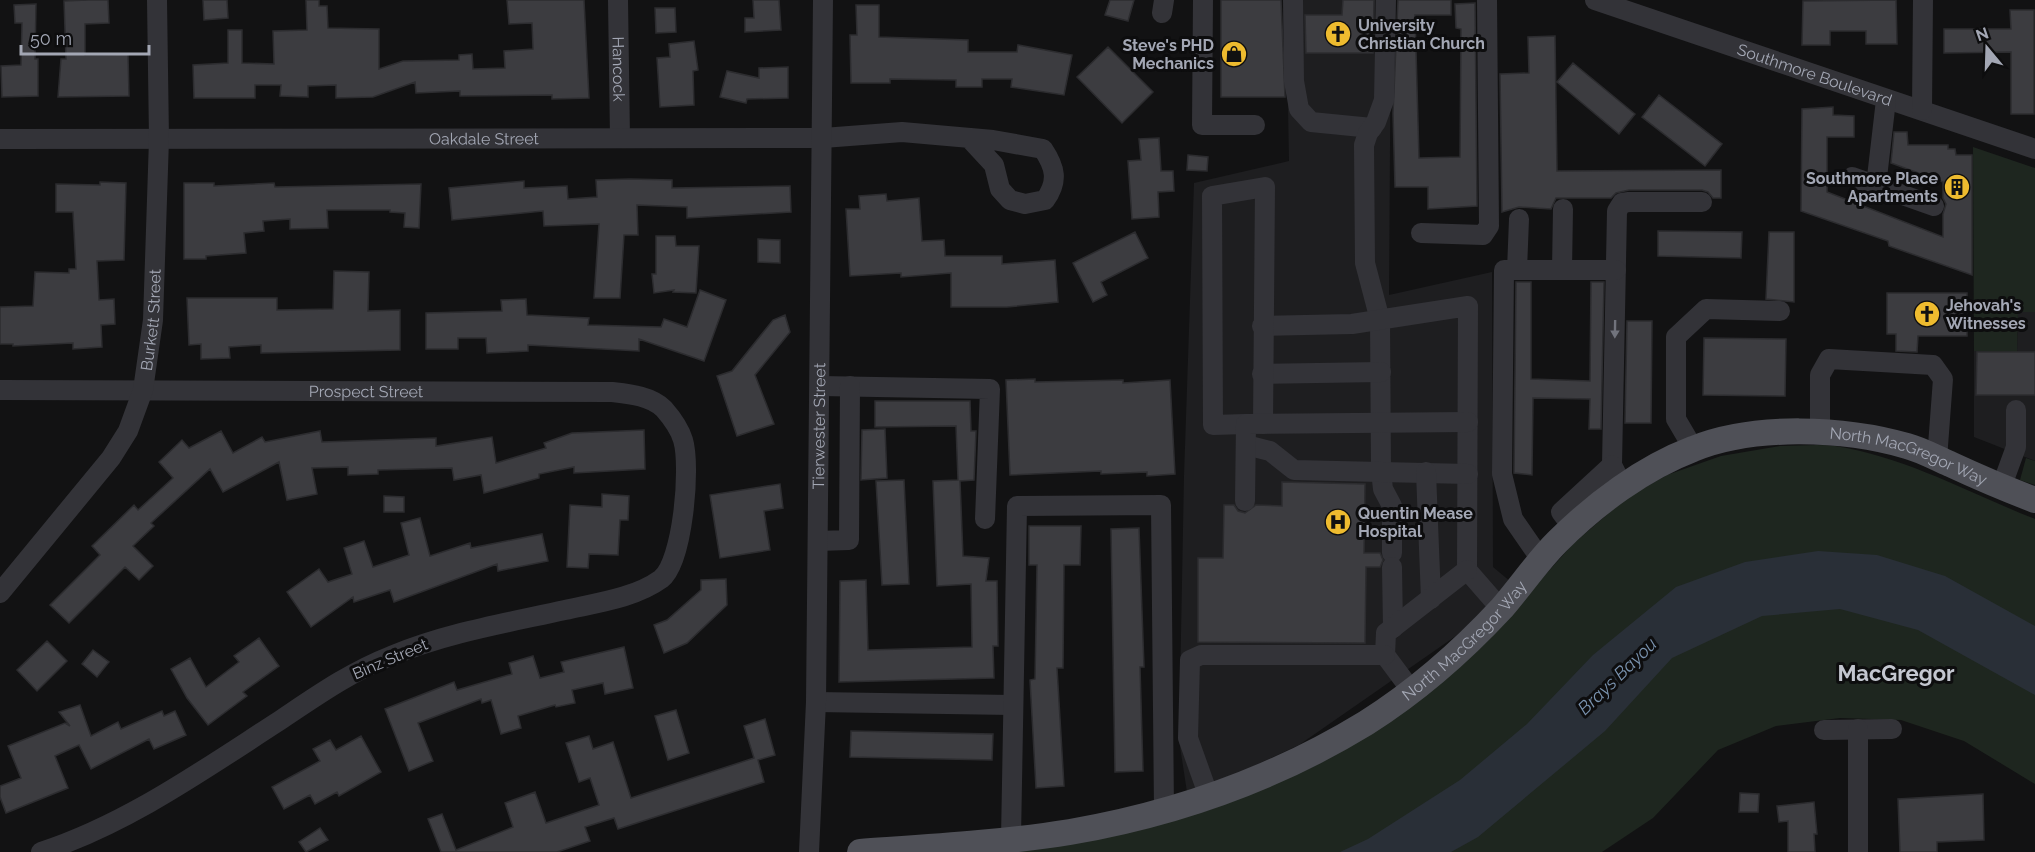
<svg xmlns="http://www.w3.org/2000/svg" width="2035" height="852" viewBox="0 0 2035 852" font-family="Raleway,sans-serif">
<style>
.built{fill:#1e1e20}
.green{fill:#1e261f}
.water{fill:#292f37}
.building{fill:#3c3c40;stroke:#2c2c2f;stroke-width:1.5}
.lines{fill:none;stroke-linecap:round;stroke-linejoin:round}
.minor{stroke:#333338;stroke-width:20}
.major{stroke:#4f5057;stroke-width:26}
.oneway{fill:#71737c}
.labels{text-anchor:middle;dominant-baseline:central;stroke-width:6;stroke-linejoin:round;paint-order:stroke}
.poi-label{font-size:16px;font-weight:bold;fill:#a3a7b4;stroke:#0d0d0e;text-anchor:start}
.street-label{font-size:16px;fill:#a3a7b4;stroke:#0d0d0e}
.water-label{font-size:18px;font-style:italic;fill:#7a93af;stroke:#0d0d0e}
.district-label{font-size:22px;font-weight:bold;fill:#c4c7d0;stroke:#0d0d0e}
</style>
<rect width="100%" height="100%" fill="#121213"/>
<path class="built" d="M1286,0H1391L1389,295L1492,272L1493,567L1511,582L1463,631L1299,745L1241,772L1187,792L1179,740L1184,476L1194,183L1289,161Z
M2018,312H2035V461L1974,437V351L2017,352Z"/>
<path class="green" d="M1973,147L2035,168V312H2018L2017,352L1974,351Z
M1780,446C1798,446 1817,444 1835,446C1906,457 1969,493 2035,519V784L1964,741L1901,720L1840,718L1776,726L1718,750L1653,818L1602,852H995L1063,845L1144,829L1215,808L1305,769L1488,638L1573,544L1625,499L1667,475L1721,456Z
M2026,458L2035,461V485L2020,480Z"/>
<path class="water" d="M1818,551L1877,555L1945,576L2035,626V695L1918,630L1840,609L1762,616L1672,658L1605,731L1478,837L1451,852H1340L1368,839L1460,780L1527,724L1593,655L1676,587L1745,562Z"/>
<path class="building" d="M88,0H108L109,23L85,24V55L128,54L129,96L58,97L61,59H66L64,1Z
M203,0H227L228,18L204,20Z
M306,0H319V6H327L328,28L379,29V69L403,61L459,60V55L472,54L473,69L505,68L504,51L533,49L532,23L509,24L507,0H584L589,98L552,99V95L460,96V91L416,93L415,82L373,97L336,98V85L308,86V97L280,96L281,85H255V98H194L193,65L228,63V30H242V63L274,64L273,31L307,30Z
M753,0H779L781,30L745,32V18H754Z
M1110,0H1134L1128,21L1105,15Z
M1221,0H1281L1285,97H1221Z
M1343,0H1374L1373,53H1306L1305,15H1342Z
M1398,0H1451V15H1415L1419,158L1460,157L1461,29L1456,28L1455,4L1475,3L1477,206L1428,209V187H1395L1393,113Z
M1896,0L1897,44H1866V31H1830V45H1802L1803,1Z
M36,4L35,59H38V96L2,97L1,66L21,65L22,23H15L14,5Z
M856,5H879V37L968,40V52H1017L1018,45L1072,55L1064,95L1011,87L1012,79H982V87H956V80L890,79V83H851L850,35H857Z
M655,8H675L676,32L656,33Z
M2010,10H2034V114H2011V52L1944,53V29H2011Z
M1555,36L1557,171L1721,170V198H1713L1708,192L1702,190H1629L1616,193L1611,198H1556L1551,209L1519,207L1502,212L1500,74L1529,73L1528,37Z
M694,41L698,70L693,71L694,105L660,107L657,58L670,57L669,44Z
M1108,47L1153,92L1122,123L1077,77Z
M1573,63L1635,114L1619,134L1557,82Z
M788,67V98L747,99L746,103L720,97L727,71L759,78V68Z
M1659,95L1722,144L1705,166L1642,117Z
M1833,107V115L1854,116V137H1827V192L1943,237V214L1946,204L1943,198V182L1891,163L1894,132H1907L1908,145H1948V149H1955L1956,155H1972V275L1889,246L1888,241L1801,211L1802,109Z
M1159,138L1161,171H1173L1174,191L1158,192L1159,217L1132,219L1128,161L1141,160L1139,139Z
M1188,155L1208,157L1207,171L1187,170Z
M630,179L672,180V188L790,186L791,212L687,218V207L637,205L638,235H624L620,298H594L599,224L544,226L543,211L452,220L449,188L524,181V188L567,186L568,199L597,197L596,180Z
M100,182L126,183L124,260L97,261L99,300L114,299L115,324L101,325L102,347L73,349V343L13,346V344H0V307L33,306L35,272L69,273V269H76L73,212H56V184L100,185Z
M184,183H214V186L274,183L275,187L421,184L419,228L404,227L405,213L390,212V210H327L328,228L290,229V219L263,221L264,231L244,233L246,253L206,256V259H184Z
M886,194L887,201L919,198L922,241L944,240L945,256H1002V264L1055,260L1058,302L1007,307H951V273L901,277V273L850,276L846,209H860L859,196Z
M1658,231L1742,232L1741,258L1658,256Z
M1135,232L1148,258L1101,282L1107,295L1093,302L1073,263Z
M1769,232H1794V302L1766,299Z
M656,236H675L676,246H699L696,293L673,292L674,290L654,293L652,274H656Z
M758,239L780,240V263L758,262Z
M334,271L369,272L368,311L400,310V350L261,353V345L229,347L230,358L201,359V344L189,345L187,298H277V310L333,309Z
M1516,282H1531V379L1590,381L1591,282H1604L1601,429H1589L1590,399L1533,398L1532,475L1514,473Z
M700,290L726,300L704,361L639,339V351L528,345V351L487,353L486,338H458V349H426V313L502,311L501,300L526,299L527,315L589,318L588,325L661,327L664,319L687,327Z
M1887,293H1967V336H1918L1917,352L1896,351V334H1887Z
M785,315L790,332L755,375L774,424L737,436L717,376L732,371L773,320Z
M1627,321H1652L1651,423H1625Z
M1704,338L1786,339L1785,396L1703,395Z
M1977,352H2035V395H1976Z
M1035,379V382L1123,380V383L1170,380L1175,474L1147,476V472L1101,474V471L1010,475L1006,380Z
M875,401H970L971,431H976L974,480L960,481L963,556L989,558L986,581H997L998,646H993L994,678L839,682L840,581L866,580L868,650L972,647L971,584L937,586L933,481L958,480L956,426L875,427Z
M885,429L887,478L861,480L862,430Z
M644,430L645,469L574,473V467L539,474V478L484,493L481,475L454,480L452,468L378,470V474L348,475V467L312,468L317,494L287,500L279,462L223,492L210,469L151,523L154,526L133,546L153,566L139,580L125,567L69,623L50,605L100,555L92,546L134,505L138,510L173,478L159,462L182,440L189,448L221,431L233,453L262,437L265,442L320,431L322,442L436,438V446L492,437L496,463L546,448L544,443L572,433Z
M904,480L909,584L882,585L876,481Z
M1282,482L1365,484L1364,553H1380L1383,560L1380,567H1366L1365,643L1198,642V558H1223L1224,505H1234L1238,511L1245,513L1256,505L1282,506Z
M780,484L783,508L764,511L770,550L720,558L710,495Z
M602,494L629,496L628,520H620L618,555L589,554L588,568L567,567L570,505L602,507Z
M384,496L404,497V512H384Z
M420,518L430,556L470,543L471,548L542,534L548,561L498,571L497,564L394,602L390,590L354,602L353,597L311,627L287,592L319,569L328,582L352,574L344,548L364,541L373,567L409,555L401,523Z
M1029,526H1081L1080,565H1064L1063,668H1057L1064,786L1036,788L1030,680L1035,679L1037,565H1029Z
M1139,528L1144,667H1140L1143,771L1115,772L1111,529Z
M726,579L727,605L687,643L664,653L654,625L667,620L701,590V580Z
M259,638L279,666L243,692L247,696L208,725L187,698L171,669L190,658L206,687L239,662L234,656Z
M47,641L67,661L37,691L17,670Z
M624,647L633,688L605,694L603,683L572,690L575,703L556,707L555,705L518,716L521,728L501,734L491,700L482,703L481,699L418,723L433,761L409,771L385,709L454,682L457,690L512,674L509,663L533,656L540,678L564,672L561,662Z
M93,650L109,662L97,677L82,664Z
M80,705L91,736L118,722L121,729L162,711L164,716L175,711L186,735L154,749L149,739L91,769L79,745L55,756L68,788L6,813L0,797V786L21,778L8,746L65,723L70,726L59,712Z
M676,710L689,753L668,760L655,716Z
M765,719L775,755L758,760L764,782L618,829L614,818L585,827L590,841L557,852H441L428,819L442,814L456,850L513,827L505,803L535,792L546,823L599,805L590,778L579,782L566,743L589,736L593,749L613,742L631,798L754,758L744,726Z
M851,731L993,734L992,760L850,757Z
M361,736L381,772L339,796L337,792L315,804L310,795L284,809L272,787L320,761L313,749L330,740L336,750Z
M1740,793L1759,794L1758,812H1739Z
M1983,794L1984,840L1937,842V852H1900L1898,799Z
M1814,802L1817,834H1814L1815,852H1788V821L1779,822L1777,806Z
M320,828L328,840L306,852L299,842Z"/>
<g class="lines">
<g class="minor">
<path id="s1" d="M618,0L620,138"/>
<path d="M1203,0L1202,125H1255"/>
<path d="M1293,0L1294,81L1299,109L1311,122L1372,128"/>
<path d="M1386,0L1384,100L1376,122L1368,133L1364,145L1365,263L1380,320L1381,471L1383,489L1392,506V553"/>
<path id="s2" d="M1595,0L2035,149"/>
<path d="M1162,13L1164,0"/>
<path d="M1922,110L1923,0"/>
<path id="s3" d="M0,139L823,138L902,132L993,140L1043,149C1055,167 1059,181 1045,200L1025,204L1010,200L1000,189L994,165L969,138"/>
<path d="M1852,177L1934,206"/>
<path d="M1876,186L1886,100"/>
<path d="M1421,233L1483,235L1489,226L1487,0"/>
<path d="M1517,270L1519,219"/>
<path d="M1562,270L1563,209"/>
<path d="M1262,326L1352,324L1468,306L1467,570L1501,609"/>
<path d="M1262,374L1381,372"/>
<path d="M820,386L990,389L985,519"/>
<path id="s4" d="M0,390L612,392C629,394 651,396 664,409C671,417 680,430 683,440C691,466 683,562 661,579C635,598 596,603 565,610C506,623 446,633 391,656C350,672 315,697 279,721C203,770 127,824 41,852"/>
<path d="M1246,424L1213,425L1212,196L1265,187L1263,424"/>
<path d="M1820,432V375L1829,359L1933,365L1943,379L1937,459"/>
<path d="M1246,445L1270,451L1294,470L1468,474"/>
<path d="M1693,448L1676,419V337L1706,309L1780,311"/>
<path d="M1426,472L1431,599"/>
<path d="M1623,487L1612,465L1617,211L1622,203L1629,202H1702"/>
<path d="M2001,488L2016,447V410"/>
<path d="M1245,501L1246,424L1468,422"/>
<path d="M1573,528L1561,512L1612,465"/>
<path d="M818,541L849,540L850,386"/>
<path d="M1542,561L1513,519L1502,474L1504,270H1616"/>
<path d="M1392,567L1393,628"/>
<path id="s5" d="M0,593L111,458L128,431L143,390L153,320L159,139L157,0"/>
<path d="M1411,690L1385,655L1386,633L1467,570"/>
<path d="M816,702L1012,705"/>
<path d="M1824,730L1892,729"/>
<path d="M1209,797L1188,738L1190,660L1201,655H1385"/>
<path d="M1011,838L1017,506L1161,505L1164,811"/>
<path id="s6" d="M809,852L816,702L823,0"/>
<path d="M1858,852V729"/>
</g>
<path class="major" id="s7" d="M860,852C930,847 1001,843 1070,832C1175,814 1276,778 1366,723C1415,692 1463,650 1502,608C1521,586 1537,562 1557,542C1595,504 1643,468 1693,449C1754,424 1845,428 1907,446C1922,450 1936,458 1950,464C1978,477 2006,489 2035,500"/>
</g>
<defs><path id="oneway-solid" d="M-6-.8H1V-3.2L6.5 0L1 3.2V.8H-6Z" transform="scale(1.5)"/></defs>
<use class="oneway" href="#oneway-solid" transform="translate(1615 329) rotate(91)"/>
<defs>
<g id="church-disc" transform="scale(1.35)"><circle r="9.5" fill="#eebb2f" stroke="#0d0d0e"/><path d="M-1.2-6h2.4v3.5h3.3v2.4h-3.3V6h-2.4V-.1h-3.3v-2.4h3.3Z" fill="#111"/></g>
<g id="shop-disc" transform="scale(1.35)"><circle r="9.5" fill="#eebb2f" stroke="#0d0d0e"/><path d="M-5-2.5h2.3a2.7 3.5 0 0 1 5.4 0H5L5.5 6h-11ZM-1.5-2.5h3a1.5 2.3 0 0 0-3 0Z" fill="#111"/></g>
<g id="building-disc" transform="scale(1.35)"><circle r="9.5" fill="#eebb2f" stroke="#0d0d0e"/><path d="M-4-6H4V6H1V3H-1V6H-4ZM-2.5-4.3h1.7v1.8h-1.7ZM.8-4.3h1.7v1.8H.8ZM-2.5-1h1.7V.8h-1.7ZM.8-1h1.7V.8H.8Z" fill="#111"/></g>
<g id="hospital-disc" transform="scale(1.35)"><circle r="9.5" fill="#eebb2f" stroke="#0d0d0e"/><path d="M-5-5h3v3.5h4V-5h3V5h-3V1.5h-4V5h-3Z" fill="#111"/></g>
</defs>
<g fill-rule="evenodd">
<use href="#church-disc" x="1338" y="34"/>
<use href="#shop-disc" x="1234" y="54"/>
<use href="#building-disc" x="1957" y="187"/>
<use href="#church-disc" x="1927" y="314"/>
<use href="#hospital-disc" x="1338" y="522"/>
</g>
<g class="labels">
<g class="poi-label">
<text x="1358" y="25">University<tspan x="1358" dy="18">Christian Church</tspan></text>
<text x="1214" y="45" text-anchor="end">Steve's PHD<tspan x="1214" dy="18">Mechanics</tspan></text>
<text x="1938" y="178" text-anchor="end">Southmore Place<tspan x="1938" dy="18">Apartments</tspan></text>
<text x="1946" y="305">Jehovah's<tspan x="1946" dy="18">Witnesses</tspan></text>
<text x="1358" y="513">Quentin Mease<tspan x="1358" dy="18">Hospital</tspan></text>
</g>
<g class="street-label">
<text stroke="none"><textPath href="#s1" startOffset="69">Hancock</textPath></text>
<text stroke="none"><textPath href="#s2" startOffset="232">Southmore Boulevard</textPath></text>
<text stroke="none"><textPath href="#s3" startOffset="484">Oakdale Street</textPath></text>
<text stroke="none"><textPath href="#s5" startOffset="321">Burkett Street</textPath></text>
<text stroke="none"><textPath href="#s4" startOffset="366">Prospect Street</textPath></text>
<text stroke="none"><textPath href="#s6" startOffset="426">Tierwester Street</textPath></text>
<text stroke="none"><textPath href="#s7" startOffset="1180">North MacGregor Way</textPath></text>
<text stroke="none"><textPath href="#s7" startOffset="657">North MacGregor Way</textPath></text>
<text transform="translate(390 659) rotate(-23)">Binz Street</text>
</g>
<g class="water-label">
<text transform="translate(1617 676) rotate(-44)">Brays Bayou</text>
</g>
<g class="district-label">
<text x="1896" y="673">MacGregor</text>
</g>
</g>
<g transform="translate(1987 48) rotate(341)" stroke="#0d0d0e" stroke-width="4.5" paint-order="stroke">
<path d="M0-4.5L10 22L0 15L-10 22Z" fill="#a3a7b4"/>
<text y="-9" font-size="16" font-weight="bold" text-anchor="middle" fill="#a3a7b4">N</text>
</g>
<path d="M21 45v9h128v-9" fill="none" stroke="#a3a7b4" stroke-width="3"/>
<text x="30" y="45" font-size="18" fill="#a3a7b4" stroke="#0d0d0e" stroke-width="4.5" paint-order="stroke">50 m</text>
</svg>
